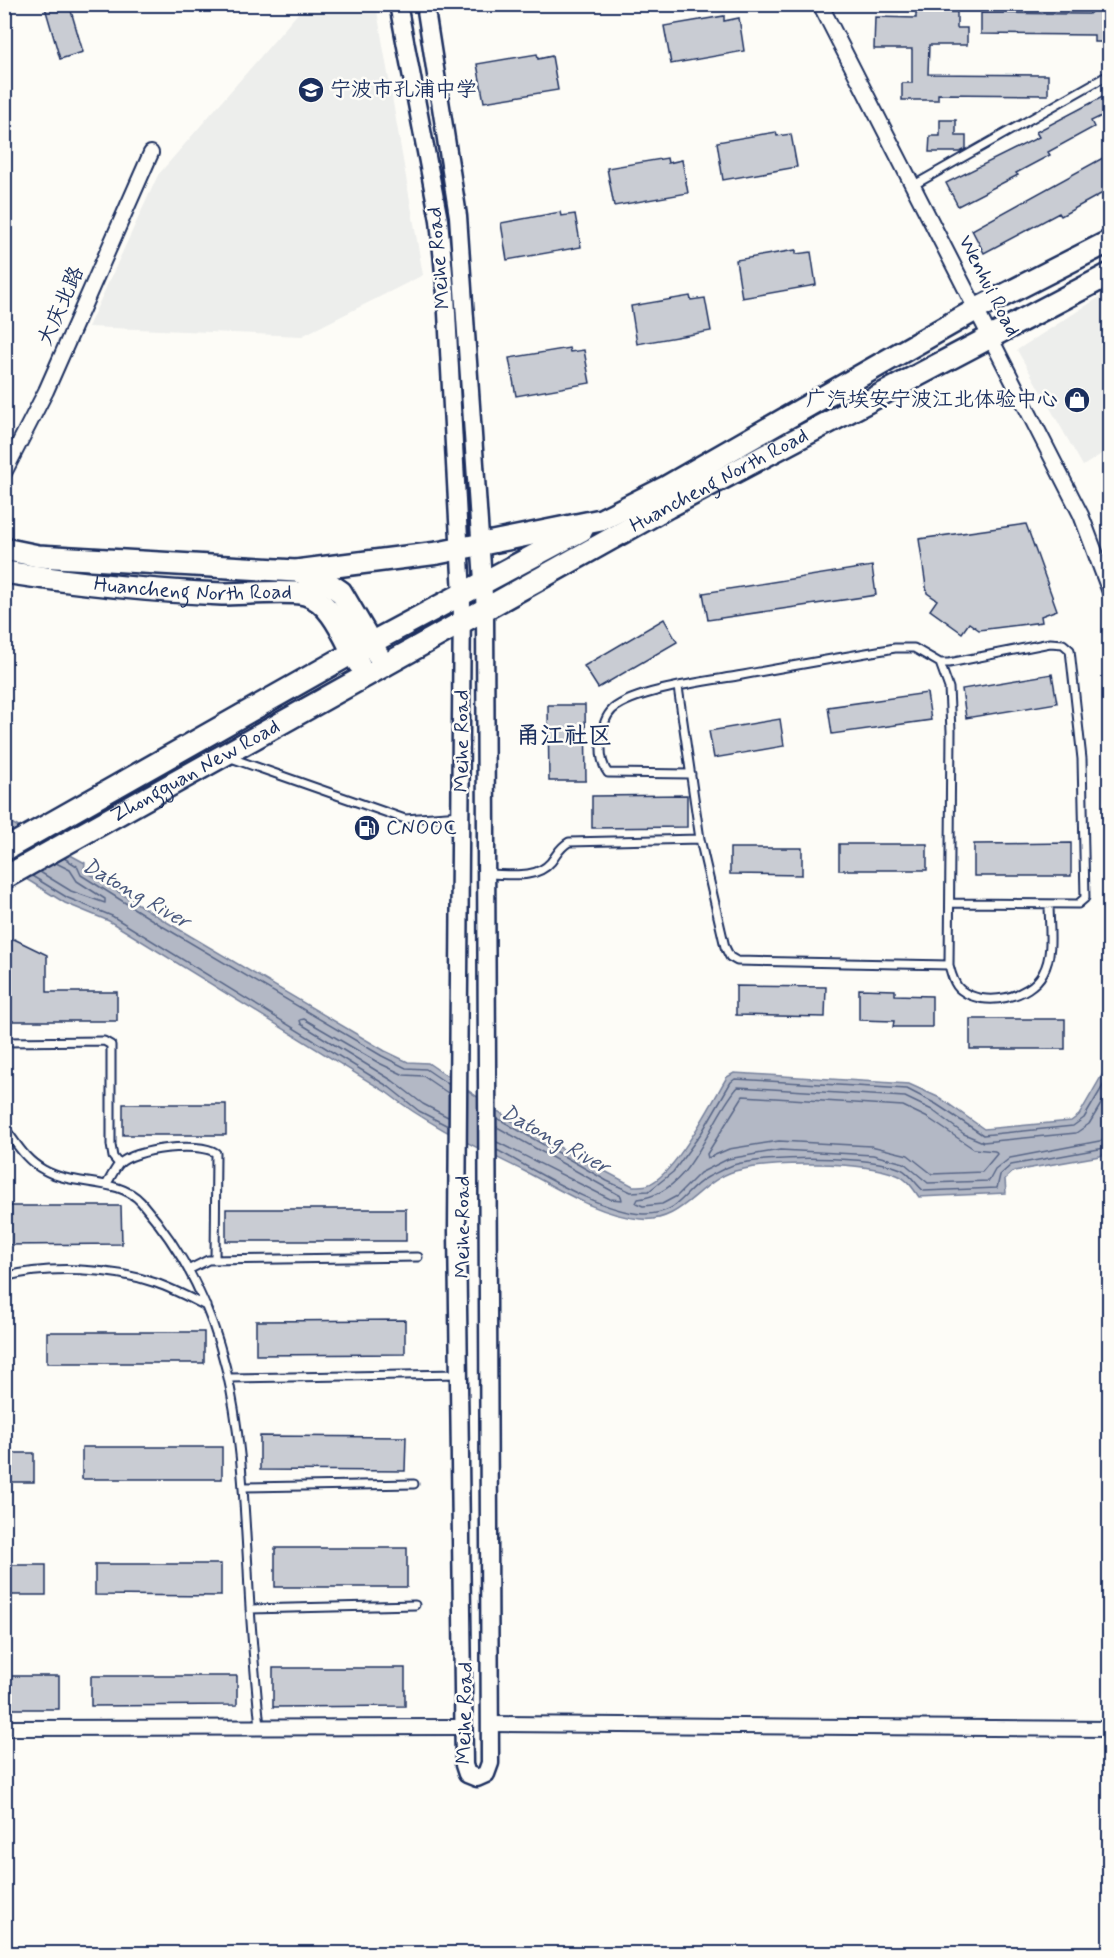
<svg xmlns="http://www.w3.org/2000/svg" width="1114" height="1958" viewBox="0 0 1114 1958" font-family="Mynerve,'LXGW WenKai TC',sans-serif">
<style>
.built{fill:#edeeec}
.water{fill:#b3b8c5;stroke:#76819c;stroke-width:1.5}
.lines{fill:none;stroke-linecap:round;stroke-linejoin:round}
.shore{stroke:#586687;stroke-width:1.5}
.building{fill:#c9ccd3;stroke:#1b2f5e;stroke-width:1.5}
.service-casing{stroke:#1b2f5e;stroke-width:11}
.minor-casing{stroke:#1b2f5e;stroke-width:18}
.tertiary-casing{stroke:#1b2f5e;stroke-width:21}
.primary-casing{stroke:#1b2f5e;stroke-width:26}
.service{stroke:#fdfcf7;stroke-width:7}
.minor{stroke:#fdfcf7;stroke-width:14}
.tertiary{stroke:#fdfcf7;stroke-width:16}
.primary{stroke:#fdfcf7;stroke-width:21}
.labels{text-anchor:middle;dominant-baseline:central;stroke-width:5;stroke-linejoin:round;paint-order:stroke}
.poi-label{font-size:21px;fill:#1b2f5e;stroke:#fdfcf7;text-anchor:start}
.street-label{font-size:21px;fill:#1b2f5e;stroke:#fdfcf7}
.water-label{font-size:22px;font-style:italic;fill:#49587d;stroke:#fdfcf7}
.quarter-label{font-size:24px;font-weight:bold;fill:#1b2f5e;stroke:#fdfcf7}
</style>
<rect width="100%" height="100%" fill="#fdfcf7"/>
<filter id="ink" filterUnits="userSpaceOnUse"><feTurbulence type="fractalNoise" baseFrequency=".0167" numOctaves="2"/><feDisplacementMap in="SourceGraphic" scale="12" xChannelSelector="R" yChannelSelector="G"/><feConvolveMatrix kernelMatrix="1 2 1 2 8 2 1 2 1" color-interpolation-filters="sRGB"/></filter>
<g filter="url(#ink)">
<path class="built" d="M306,4L376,5L423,275L302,336L88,327L158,175Z
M1109,291V449L1083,466L1017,350Z"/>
<path class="water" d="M4,819L85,863L84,870L165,921L385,1051L408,1062L428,1063L521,1127L633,1186C637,1186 643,1186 647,1185C674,1177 712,1102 727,1077L734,1073L909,1084L940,1098L984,1129L1071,1121L1079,1115L1109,1063V1152L1100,1156L1014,1171L1005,1179L1006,1193L919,1197C913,1188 907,1179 897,1175C863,1161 770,1161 735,1171C698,1182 682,1224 640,1219C598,1215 561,1190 524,1171C476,1147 428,1125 386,1092L109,921L65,903L5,866Z"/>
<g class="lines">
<path class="shore" d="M64,858L77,866L81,875L162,926L382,1056L406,1068L426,1069L448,1084
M40,872L71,891L105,903V899L77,881L70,870L56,863
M32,876L68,898L112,916L389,1087L419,1111L448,1126
M1110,1089L1089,1124L1076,1133L983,1142L964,1134L932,1110L905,1097L738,1087C707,1122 693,1193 638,1199L636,1203L643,1206L662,1204L677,1196L700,1173L728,1159L780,1150L873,1155L904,1163L928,1183L989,1181L995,1170L1010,1158L1110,1139
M743,1096L903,1106L928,1118L974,1149L995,1151L997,1154L982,1172L932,1174L908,1155L871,1146L779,1141L729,1149L708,1158L707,1154Z
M448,1117L423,1104L393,1081L301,1024L300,1020L304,1019L379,1063L404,1075L423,1076L448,1093
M497,1118L607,1181L631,1192L649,1191L673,1172L702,1132L731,1082L735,1079L907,1089L936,1104L983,1135L1073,1126L1084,1118L1110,1074
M497,1127L621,1196L622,1200L610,1199L497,1142
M497,1150C536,1171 600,1212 643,1214C681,1215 682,1191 708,1177C716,1173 725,1168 733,1165C766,1156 870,1155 901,1169C911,1174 916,1185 924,1191L997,1188L1000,1175L1011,1165L1110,1147"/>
</g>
<path class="building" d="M44,4H69L83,52L60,59Z
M1100,4H1110V42H1094V35L981,34V13L1089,14Z
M916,12H957V28H967V45H929L928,74L1048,75V95L938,94V100H902V83H912V49H874L875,17L916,18Z
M724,16V21L739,18L744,51L671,64L664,26Z
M537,54L538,59L552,56L558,90L484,102L477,64Z
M1110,93V112L1091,121L1094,127L1048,152L1050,155L1016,173L1018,175L958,206L946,183L1039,137L1036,132Z
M940,120H956V136H966V149L960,152H929L930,136H940Z
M776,132L777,136L791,134L797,167L723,180L717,142Z
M1110,154V189L1061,216L1059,213L984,253L972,230Z
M667,158L668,163L682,160L688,193L614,206L607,168Z
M560,212L561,216L575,214L581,247L507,260L501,223Z
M796,250V254L811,252L816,285L742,298L736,260Z
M690,296L691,300L705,298L711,331L637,344L631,306Z
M569,348L570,352L584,350L590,383L516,396L509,358Z
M1026,524L1057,610L1041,616L1042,622L979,630L969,623L962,633L930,610L937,600L927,593L919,539Z
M872,566L876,595L708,620L703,593Z
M664,619L677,642L598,688L584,666Z
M1052,674L1057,703L966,718L962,689Z
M927,693L931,720L832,734L828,707Z
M548,705H585L586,781H549Z
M780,719L784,746L714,758L709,731Z
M687,795V827L592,828V796Z
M1071,843V876H974V844Z
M839,844H927V870H839Z
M730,848H802V875L730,874Z
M14,939L47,955V992H117V1021H4V944Z
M736,986L826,987L825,1017L736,1015Z
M859,989L895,990V995L932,996V1027H893L894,1021L859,1020Z
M970,1019H1065V1049H970Z
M123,1104H226V1135H123Z
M4,1206H121L122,1244L4,1245Z
M226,1209H406V1241H226Z
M405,1320V1354L256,1355V1321Z
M47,1332H204V1363H47Z
M260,1436L406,1437L405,1471L260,1470Z
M82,1447H222V1479H82Z
M4,1453H34V1482H4Z
M275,1548H407V1587H275Z
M95,1564H221V1596L95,1595Z
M4,1565H46V1595H4Z
M273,1668H405V1706L273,1707Z
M4,1676H59V1709H4Z
M91,1676H237V1705L91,1706Z"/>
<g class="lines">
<g class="service-casing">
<path id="service" d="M914,185L1110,74
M940,663L949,688L951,731L949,965C951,973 954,985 961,990C984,1008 1030,998 1043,973C1054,954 1049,925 1049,904
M678,687L700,839L725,947L730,957L737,961L949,965
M228,757L405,819L461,815
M691,774L608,773C597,759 599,722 613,709C635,690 708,681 737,676C790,666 843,657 895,648H914L940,663H949L1050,643L1063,644L1070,650L1082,759L1085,898L1078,904L952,903
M487,874C508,874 536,880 551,862C558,853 559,848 569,842L700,839
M4,1042L104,1041L111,1045V1145L113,1157L119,1164
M4,1127C17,1144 25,1160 44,1170C73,1187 119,1177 141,1202C237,1313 240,1430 248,1569C250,1622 255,1675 260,1727
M106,1185C110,1179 114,1170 119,1164C134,1149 198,1141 216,1153L215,1260
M190,1269L208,1260L418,1257
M4,1277C48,1265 113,1268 156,1283C173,1289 190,1298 206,1306
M229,1378L459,1374
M243,1487L414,1484
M250,1609L415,1605"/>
</g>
<g class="minor-casing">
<path id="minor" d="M820,4L1081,515L1110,592
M4,473L46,391L151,153
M489,1724L1110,1729
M4,1728L464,1727"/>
</g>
<g class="tertiary-casing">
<path id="tertiary" d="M398,4L439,220L446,294L462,595L457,1231L464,1765L467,1774L477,1778L486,1774L490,1763L485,610L458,216L425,4"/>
</g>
<g class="primary-casing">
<g id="primary">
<path d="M4,549L38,556L296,571L438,553L601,520L666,487L977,309L1110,241"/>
<path id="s1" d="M4,572C76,583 150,591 222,594C242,594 288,590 305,594C333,602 346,642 359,664"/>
<path d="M300,572L325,581L341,592L378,655"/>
<path d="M4,850L352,653L582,530"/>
<path id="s2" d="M4,878L668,507L1110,274"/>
</g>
</g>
<use href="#service" class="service"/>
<use href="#minor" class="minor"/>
<use href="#tertiary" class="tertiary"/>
<use href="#primary" class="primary"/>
</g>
</g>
<defs>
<g id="school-disc" transform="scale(1.35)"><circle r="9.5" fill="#1b2f5e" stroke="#fdfcf7"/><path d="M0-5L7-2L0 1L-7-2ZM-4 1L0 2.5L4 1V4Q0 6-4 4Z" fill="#fff"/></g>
<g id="shop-disc" transform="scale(1.35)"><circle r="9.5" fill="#1b2f5e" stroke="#fdfcf7"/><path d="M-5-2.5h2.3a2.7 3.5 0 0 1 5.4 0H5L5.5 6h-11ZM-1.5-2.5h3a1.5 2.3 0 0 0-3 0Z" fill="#fff"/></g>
<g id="fuel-disc" transform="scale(1.35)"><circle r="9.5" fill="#1b2f5e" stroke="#fdfcf7"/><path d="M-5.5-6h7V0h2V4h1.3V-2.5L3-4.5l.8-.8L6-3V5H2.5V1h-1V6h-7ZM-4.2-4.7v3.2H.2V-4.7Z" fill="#fff"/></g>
</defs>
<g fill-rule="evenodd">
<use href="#school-disc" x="311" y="90"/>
<use href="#shop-disc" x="1077" y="400"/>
<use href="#fuel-disc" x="367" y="828"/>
</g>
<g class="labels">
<g class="poi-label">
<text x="330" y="90">宁波市孔浦中学</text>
<text x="1058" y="400" text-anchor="end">广汽埃安宁波江北体验中心</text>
<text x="386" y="828">CNOOC</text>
</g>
<g class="street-label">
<text transform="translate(439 258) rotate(-95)">Meihe Road</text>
<text transform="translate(989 286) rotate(63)">Wenhui Road</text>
<text transform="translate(61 306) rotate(-66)">大庆北路</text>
<text stroke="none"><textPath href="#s2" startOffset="818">Huancheng North Road</textPath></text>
<text stroke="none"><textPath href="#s1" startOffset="190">Huancheng North Road</textPath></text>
<text transform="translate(462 741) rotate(-90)">Meihe Road</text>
<text stroke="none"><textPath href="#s2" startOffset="219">Zhongguan New Road</textPath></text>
<text transform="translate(463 1227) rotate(-90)">Meihe Road</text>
<text transform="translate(465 1713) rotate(-89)">Meihe Road</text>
</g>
<g class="water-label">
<text transform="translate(136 894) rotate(30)">Datong River</text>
<text transform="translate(555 1140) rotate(29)">Datong River</text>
</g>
<g class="quarter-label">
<text x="564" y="736">甬江社区</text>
</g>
</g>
<rect width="1114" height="1958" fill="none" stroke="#fdfcf7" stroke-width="24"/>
<rect x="12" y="12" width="1090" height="1934" fill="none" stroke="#1b2f5e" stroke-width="2" filter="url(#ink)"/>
</svg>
